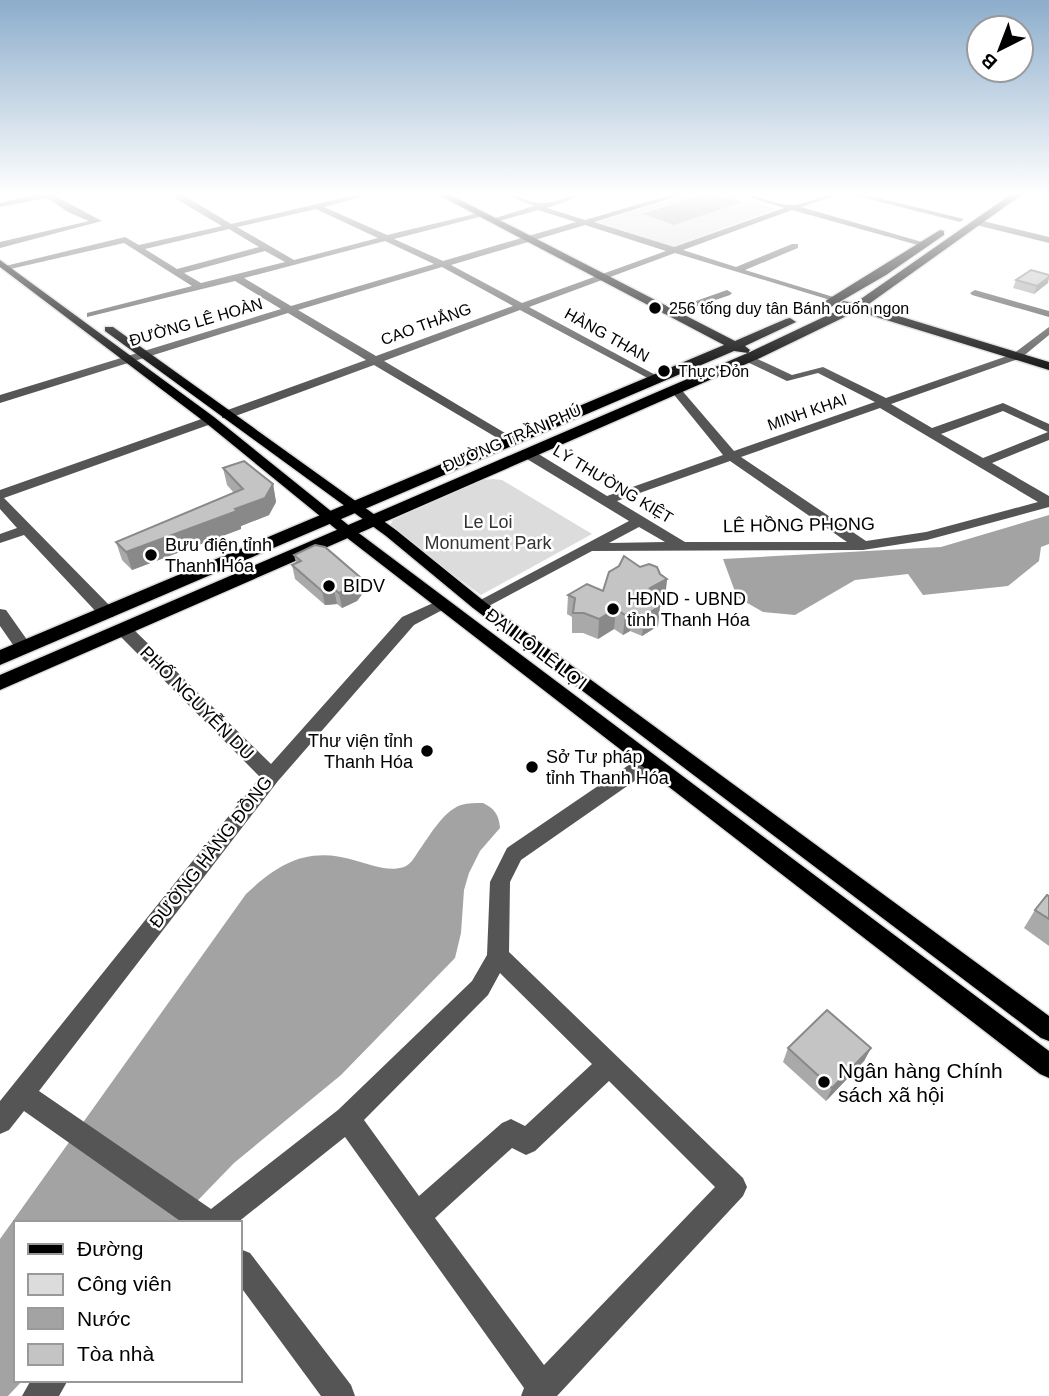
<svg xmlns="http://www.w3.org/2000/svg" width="1049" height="1396" viewBox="0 0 1049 1396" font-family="Helvetica,sans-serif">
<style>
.green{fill:#dcdcdc}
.water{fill:#a3a3a3}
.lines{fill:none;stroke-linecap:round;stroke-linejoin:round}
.major-casing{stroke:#dbdbdb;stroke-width:3}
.highway-casing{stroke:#dbdbdb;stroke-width:3}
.minor{fill:#555;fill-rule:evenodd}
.major{fill:#000;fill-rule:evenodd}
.highway{fill:#000;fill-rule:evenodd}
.wall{fill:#a9a9a9}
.shaded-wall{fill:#898989}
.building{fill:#c4c4c4;stroke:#898989;stroke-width:2}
.poi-dot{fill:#000;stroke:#fff;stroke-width:2.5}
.labels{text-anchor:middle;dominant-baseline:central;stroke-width:5;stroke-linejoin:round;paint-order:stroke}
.far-poi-label{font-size:16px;fill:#000;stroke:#fff;text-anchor:start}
.far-street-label{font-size:16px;fill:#000;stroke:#fff}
.park-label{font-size:18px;fill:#333;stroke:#fff}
.street-label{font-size:18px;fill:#000;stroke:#fff}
.poi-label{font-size:18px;fill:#000;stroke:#fff;text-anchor:start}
.near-poi-label{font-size:21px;fill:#000;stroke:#fff;text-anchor:start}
</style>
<rect width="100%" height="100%" fill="#fff"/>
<path class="green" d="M693,193H725L777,209L673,247L596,222Z
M493,479L502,480L592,534L481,595L393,531L390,525L393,520L483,480Z"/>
<path class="water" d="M708,193L742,202L674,225L643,214Z
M1049,515V544L1041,547L1039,561L1008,586L923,595L908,574L855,580L795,615L763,612L737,597L723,559L941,547Z
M483,803C495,809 499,815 500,828L480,851L469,873L464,890L461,933L455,958L341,1075L234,1163L176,1223H16V1380H23L8,1396H0V1239L246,894C280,862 309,846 357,861C372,865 388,872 404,867C411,864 414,858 418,852C429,837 443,811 461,805C468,803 476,803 483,803Z"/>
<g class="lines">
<g class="major-casing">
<path id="major" d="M0,260L214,417L352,528L1049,1051V1078L1040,1074L342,534L206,423L0,267Z
M105,327H113L396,530L485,602L1049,1016V1041L1041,1038L473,608L386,536L105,331Z"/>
</g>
<g class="highway-casing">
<path id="highway" d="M435,193H447L735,341L786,319L790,318L796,322L745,346L750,350L748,353L734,351L0,665V650L724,345Z
M1013,193H1024L866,306L1049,362V370L857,311L760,358L0,690V675L750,352L845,307L841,304L843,301L855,303Z
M940,230L944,231V235L886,275L824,311L814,308Z"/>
</g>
<path class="minor" d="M40,193H58L55,196L102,221L0,248V242L89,221L68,212L47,198L0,207V203Z
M172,193H180L231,224L364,193H377L324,207L387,235L483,212V216L394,239L443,261L576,222L538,210L492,223V219L534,206L503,193C517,193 529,204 542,203C558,203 572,193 588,193L547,208L585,220L677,193H688L594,222L674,247L784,208L736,193C755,193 774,205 792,205C810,204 825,193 843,193L801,207L929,244L925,247L792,210L683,250L736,267L792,244H798V248L745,270L840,299V303L675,253L529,307L661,378L663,380L657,383L520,310L384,361L515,439L517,442L511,446L374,365L230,418H222V412L366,360L288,313L0,403V395L281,309L235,281L87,317V313L192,286L124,243L6,270L1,267L125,237L139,245L222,226L176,199ZM316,209L378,238L294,260L237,227ZM585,225L666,251L522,303L451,265ZM229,229L259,247L177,269L145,249ZM385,241L434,264L291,306L244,278ZM265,251L285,262L201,283L184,273ZM442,267L513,306L376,356L298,310Z
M845,193H858L964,219L960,222Z
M979,220L1049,237V243L976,225Z
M727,290L732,293L730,295L671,315L662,313Z
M975,290L1049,311V317L972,295L970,293Z
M1049,327V335L1021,358L891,404L932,428L1003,403L1049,424V440L992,463L1049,496V507L927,540L863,550L592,551L485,608H473L471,605L629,521L522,456V450H532L607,496L723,455L671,391V387H679L734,451L875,402L818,373L787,381L743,360V356H751L792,375L823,367L886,398L1013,354ZM880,408L1038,502L926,532L866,541L741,457ZM1003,411L1048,432L983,458L941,434ZM730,461L847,542H685L617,501ZM639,527L665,542L609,543Z
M210,416L216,420L214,423L4,498L113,609L115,613L113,617H101L24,535L0,543V534L17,528L0,509V490Z
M442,599L450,604L448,607L414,625L278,781L39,1091L211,1209L338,1110L472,981L487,955L490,882L507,848L642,756H656L658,761L656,766L521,860L510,882L509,952L743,1178L747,1187L743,1196L557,1396H521L524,1388L345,1137L237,1223H183L24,1111L9,1130L0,1134V1101L260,777L117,633L115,629L117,625H129L271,764L402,617ZM500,973L592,1064L525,1126L511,1119L502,1123L419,1196L364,1120L488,995ZM609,1081L715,1187L544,1365L435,1218L512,1148L526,1155L535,1151Z
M0,609L6,610L30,644L32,648L30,652H18L0,626Z
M240,1249L250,1253L351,1385L355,1396H321L240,1286Z
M31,1380H68L59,1396H22Z"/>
<use href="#major" class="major"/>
<use href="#highway" class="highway"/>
</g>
<path class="wall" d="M1049,275L1048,283L1034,294L1013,288L1016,280Z
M223,468L273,484L276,502L269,515L241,526V529L132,570L122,560L116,542L234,493L227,485Z
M294,555L361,578L363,593L357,601L342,608L337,604L325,605L295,579L292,565L296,563Z
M640,567L660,574L667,579L665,598L660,601L658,626L642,636L630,631L623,635L614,629L598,639L583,633H572V617L567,614L568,595L603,591Z
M1049,896V946L1024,928L1035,910Z
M788,1048H871L864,1061L826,1101L783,1062Z"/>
<path class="shaded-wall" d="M1049,277L1048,283L1034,294L1037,286Z
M273,484L276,502L269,515L241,526V529L132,570L126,552L235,509Z
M361,578L363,593L357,601L342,608L339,593Z
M667,579L665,598L648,608L650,588Z
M334,589L337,604L325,605L322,591Z
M660,606L658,626L642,636L644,616Z
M616,609L614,629L598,639L599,619Z
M632,611L630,631L623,635L625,615Z
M871,1048L864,1061L826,1101L832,1088Z"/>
<path class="building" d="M1031,270L1049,275V277L1037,286L1016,280Z
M244,461L273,484L265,498L235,509L237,511L126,552L116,542L243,489L223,468Z
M315,545L325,547L361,578L355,586L339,593L334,589L322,591L292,565L301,561L294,555Z
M624,556L640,567L649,564L657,567L660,574L667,579L650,588L660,595V606L644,616L632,611L625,615L616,609L599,619L584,613H573L575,598L568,595L587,584L603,591L609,572L619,566Z
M1047,895L1049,896V919L1035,910Z
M827,1010L871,1048L832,1088L788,1048Z"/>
<linearGradient id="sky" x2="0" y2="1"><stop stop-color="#8cadcc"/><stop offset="0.5" stop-color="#fff"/><stop offset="1" stop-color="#fff" stop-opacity="0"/></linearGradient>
<rect width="1049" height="388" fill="url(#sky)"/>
<g class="poi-dot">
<circle cx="655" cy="308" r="7"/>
<circle cx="664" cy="371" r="7"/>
<circle cx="151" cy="555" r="7"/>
<circle cx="329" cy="586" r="7"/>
<circle cx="613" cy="609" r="7"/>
<circle cx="427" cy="751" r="7"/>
<circle cx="532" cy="767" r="7"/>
<circle cx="824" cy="1082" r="7"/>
</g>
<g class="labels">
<g class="far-poi-label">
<text x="669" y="308">256 tống duy tân Bánh cuốn ngon</text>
<text x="678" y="371">Thực Đỏn</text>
</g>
<g class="far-street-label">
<text transform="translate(196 322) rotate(-16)">ĐƯỜNG LÊ HOÀN</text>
<text transform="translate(426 324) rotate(-20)">CAO THẮNG</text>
<text transform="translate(607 335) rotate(29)">HÀNG THAN</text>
<text transform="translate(807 412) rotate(-19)">MINH KHAI</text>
<text transform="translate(512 438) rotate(-23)">ĐƯỜNG TRẦN PHÚ</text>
<text transform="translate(613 484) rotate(31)">LÝ THƯỜNG KIỆT</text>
</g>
<g class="park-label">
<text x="488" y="522">Le Loi<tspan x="488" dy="21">Monument Park</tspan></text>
</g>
<g class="street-label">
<text transform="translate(799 525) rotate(-1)">LÊ HỒNG PHONG</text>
<text transform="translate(536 649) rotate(37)">ĐẠI LỘ LÊ LỢI</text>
<text transform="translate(197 703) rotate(45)">PHỐ NGUYỄN DU</text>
<text transform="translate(211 852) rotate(-52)">ĐƯỜNG HÀNG ĐỒNG</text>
</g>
<g class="poi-label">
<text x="165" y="545">Bưu điện tỉnh<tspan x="165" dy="21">Thanh Hóa</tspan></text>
<text x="343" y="586">BIDV</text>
<text x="627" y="599">HĐND - UBND<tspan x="627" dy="21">tỉnh Thanh Hóa</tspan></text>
<text x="413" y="741" text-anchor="end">Thư viện tỉnh<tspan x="413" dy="21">Thanh Hóa</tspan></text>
<text x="546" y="757">Sở Tư pháp<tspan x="546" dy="21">tỉnh Thanh Hóa</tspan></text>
</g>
<g class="near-poi-label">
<text x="838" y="1070">Ngân hàng Chính<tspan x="838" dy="24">sách xã hội</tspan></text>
</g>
</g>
<rect x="14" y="1221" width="228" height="161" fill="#ffffff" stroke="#999999" stroke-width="2"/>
<rect x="28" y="1244" width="35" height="10" fill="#000000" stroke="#999999" stroke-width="2"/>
<text x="77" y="1256" font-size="21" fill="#000000">Đường</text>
<rect x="28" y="1274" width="35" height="21" fill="#dcdcdc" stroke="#999999" stroke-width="2"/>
<text x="77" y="1291" font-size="21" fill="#000000">Công viên</text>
<rect x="28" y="1308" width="35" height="21" fill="#a3a3a3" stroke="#999999" stroke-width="2"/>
<text x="77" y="1326" font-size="21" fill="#000000">Nước</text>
<rect x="28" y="1344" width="35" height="21" fill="#c4c4c4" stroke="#999999" stroke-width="2"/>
<text x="77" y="1361" font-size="21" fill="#000000">Tòa nhà</text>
<g transform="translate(1000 49) rotate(222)"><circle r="33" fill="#ffffff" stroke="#999999" stroke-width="2"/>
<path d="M0-5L12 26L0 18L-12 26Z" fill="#000000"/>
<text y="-10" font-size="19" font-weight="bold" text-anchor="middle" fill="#000000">B</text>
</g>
</svg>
